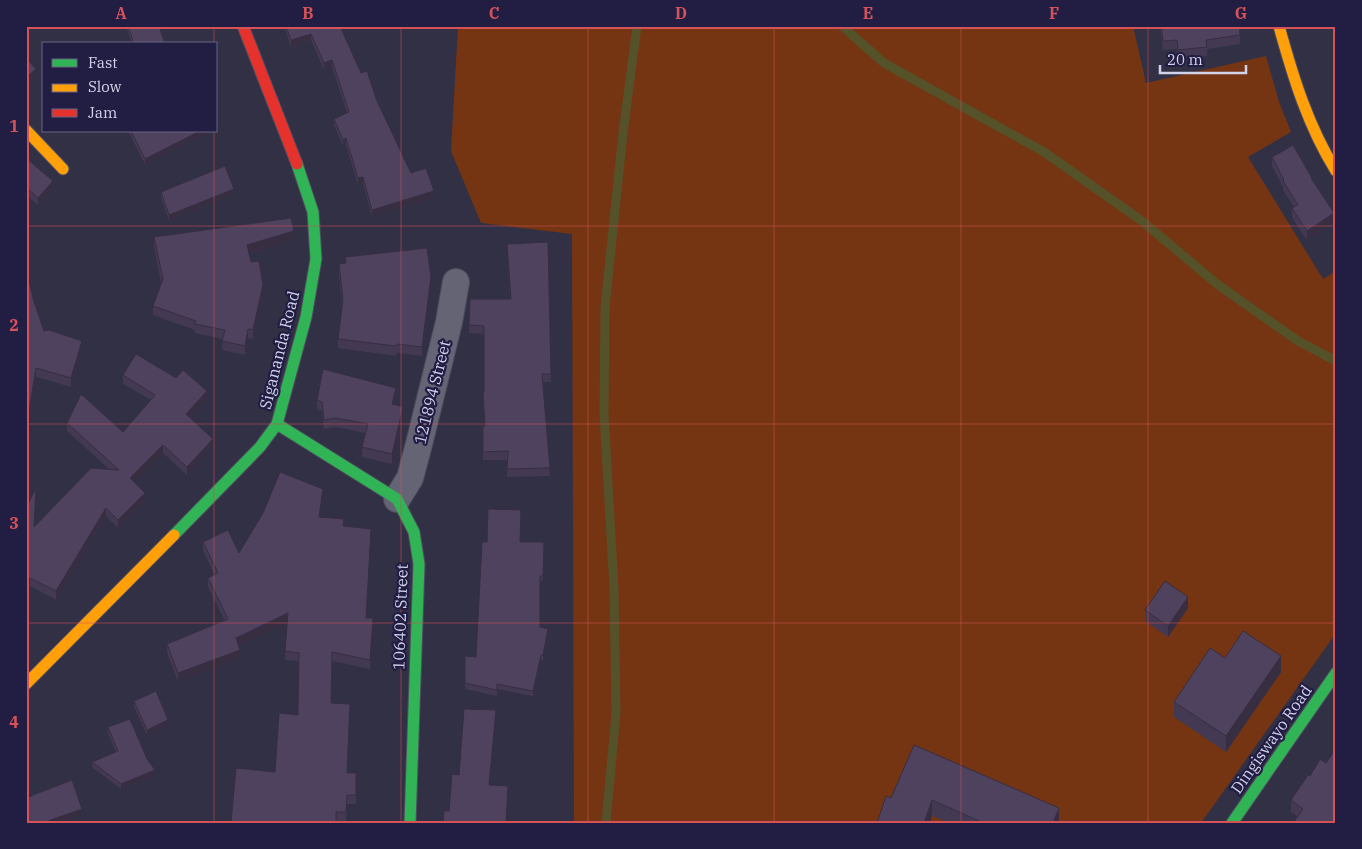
<svg xmlns="http://www.w3.org/2000/svg" width="1362" height="849" viewBox="0 0 1362 849" font-family="'IBM Plex Serif',serif">
<style>
.green{fill:#753512}
.lines{fill:none;stroke-linecap:round;stroke-linejoin:round}
.stream{stroke:#555229;stroke-width:9}
.street-casing{stroke:#4f4e60;stroke-width:28}
.fast-casing{stroke:#4f4e60;stroke-width:13}
.slow-casing{stroke:#4f4e60;stroke-width:13}
.jam-casing{stroke:#4f4e60;stroke-width:13}
.street{stroke:#656475;stroke-width:26}
.fast{stroke:#30b455;stroke-width:11}
.slow{stroke:#ff9f0a;stroke-width:11}
.jam{stroke:#e5322d;stroke-width:11}
.wall{fill:#433952}
.shaded-wall{fill:#372e42}
.building{fill:#4e425f;stroke:#372e42}
.grid{fill:none;stroke:#d55259;stroke-width:1;stroke-opacity:0.55}
.labels{text-anchor:middle;dominant-baseline:central;stroke-width:4.5;stroke-linejoin:round;paint-order:stroke}
.street-label{font-size:16px;fill:#d2d2eb;stroke:#211d43}
.neatline{fill:none;stroke:#d55259;stroke-width:2}
.grid-label{font-size:16px;text-anchor:middle;font-weight:bold;fill:#d55259}
</style>
<rect width="100%" height="100%" fill="#323045"/>
<path class="green" d="M458,26H1133L1146,83L1266,56L1279,102L1291,132L1248,157L1323,279L1336,271V633L1201,823H574L572,234L481,223L451,151Z"/>
<g class="lines">
<path class="stream" d="M842,26L884,63L1044,152L1142,221L1217,284L1298,341L1336,361
M606,823L616,713L614,589L604,413L605,307L623,133L637,26"/>
<g class="street-casing">
<path id="street" d="M397,499L410,478L419,444L449,322L456,282"/>
</g>
<g class="fast-casing">
<path id="fast" d="M277,424L397,499L414,532L419,564L410,823
M174,535L260,447L277,424L306,317L316,259L313,212L297,164
M1232,823L1336,673"/>
</g>
<g class="slow-casing">
<path id="slow" d="M1279,26C1293,77 1308,126 1336,171
M26,130L63,169
M26,684L174,535"/>
</g>
<g class="jam-casing">
<path id="jam" d="M243,26L297,164"/>
</g>
<use href="#street" class="street"/>
<use href="#fast" class="fast"/>
<use href="#slow" class="slow"/>
<use href="#jam" class="jam"/>
</g>
<path class="wall" d="M126,26H159L165,44H132Z
M284,26H351L341,30L361,73L377,101L411,173L434,198L372,216L363,184L358,185L346,145L343,146L334,125V119L347,113L332,67L324,70L311,40L291,47Z
M1160,26H1239L1240,35V44L1207,49V56L1178,59L1177,49L1163,50Z
M1333,26H1336V36Z
M128,131H210V132L145,164Z
M1272,157L1312,180L1334,222L1307,240L1292,218V208L1294,207L1283,190V187L1272,166Z
M26,158L53,188L38,205L26,195Z
M161,192L234,194L169,221L161,198Z
M154,237L294,240L249,254L251,262L263,294L253,339L248,338L245,355L222,350L223,339L195,333V330L153,315V306L161,282L154,247Z
M548,242L551,382H543L550,476L507,477L508,460H483V426H485L483,401V393L484,392V334L469,333L470,299H510L507,244Z
M345,257L431,287L422,356L397,353L396,356L338,348V339L342,305L339,273V264L345,263Z
M26,269L34,302L44,331L82,350L71,387L36,377L26,438Z
M123,375L207,399L190,418L213,447L187,475L163,453L134,482L145,501L118,528L106,516L56,600L30,586L26,594V508L35,526L109,469L67,431V423L123,432L151,400L123,384Z
M396,397L394,405L403,416L392,464L362,457V447L365,433L336,427L324,429L322,411L317,410V400Z
M323,498L320,517L371,538L366,618L373,627L370,669L332,661L331,703L348,773H356V804H347L346,821H336L275,772L298,715L299,661L285,660L287,622L239,646L240,658L178,681L167,653V644L225,621L208,587V578L215,575L203,551V542L239,553Z
M487,542H544L543,581H540V627L548,634L543,661L541,660L533,696L497,689V696L465,689V656L476,657Z
M1188,608L1168,637L1145,621V610Z
M1225,658L1281,672L1226,752L1174,717V702Z
M134,701L168,726L147,735L134,707Z
M108,727L155,776L121,789L92,767V762L116,752L108,733Z
M914,745L1059,823H949L932,816L930,823H877L891,798Z
M1326,763L1336,823L1297,816L1291,812V800L1310,776Z"/>
<path class="shaded-wall" d="M339,26H351L339,31Z
M311,34V40L291,47V40Z
M332,60V67L324,70V63Z
M36,69V74L26,84V78Z
M200,131H210V132L145,164V159Z
M346,138V145L343,146V140Z
M363,177V184L358,185V178Z
M53,181V188L38,205V198Z
M234,189V194L169,221V215Z
M434,191V198L372,216V210Z
M1334,213V222L1307,240V231Z
M294,231V240L247,254V245Z
M431,277V287L422,356V347Z
M263,285V294L253,339V330Z
M248,329V338L245,355V346Z
M82,341V350L71,387V378Z
M36,368V377L26,438V429Z
M396,388V397L392,414V404Z
M207,391V399L186,422V414Z
M403,407V416L392,464V454Z
M213,439V447L187,475V467Z
M163,445V453L130,487V478Z
M323,489V498L319,525V517Z
M145,493V501L118,528V520Z
M106,508V516L56,600V591Z
M371,529V538L366,626V618Z
M30,578V586L26,594V586Z
M1188,597V608L1168,637V626Z
M288,613V622L236,647V638Z
M373,618V627L370,669V660Z
M548,629V634L543,661V655Z
M240,650V658L178,681V673Z
M541,655V660L533,696V691Z
M1281,656V672L1226,752V736Z
M496,710V718L489,792V785Z
M168,720V726L147,735V730Z
M155,770V776L121,789V784Z
M932,800V816L930,823H924Z
M1059,808V823H1053Z
M82,809V814L60,823H48V821Z"/>
<path class="building" d="M128,26H159L165,44H134Z
M286,26H340L361,73L367,71L377,101L411,173L426,168L434,191L372,210L363,177L358,178L346,138L343,140L334,119L349,112L332,60L324,63L311,34L291,40Z
M1161,26H1239L1240,35L1206,40L1207,47L1178,50L1177,40L1163,41Z
M26,58L36,69L26,78Z
M131,131H200L145,159Z
M1293,145L1312,178H1311L1334,213L1307,231L1292,208L1298,205L1283,181L1284,180L1272,157Z
M26,158L53,181L38,198L26,187Z
M225,166L234,189L169,215L161,192Z
M291,218L294,231L247,245L251,262L259,261L263,285L253,330L248,329L245,346L222,341L225,330L195,324L196,321L153,306L163,279L154,237Z
M548,242L551,374H542L550,468L507,469L508,451L483,452V426H485L483,393L484,392V326L469,325L470,299H511L507,244Z
M427,248L431,277L422,347L397,344L396,346L338,339L343,300L339,264L346,263L345,257Z
M26,269L34,302L44,331L49,330L82,341L71,378L36,368L26,429Z
M136,354L176,378L183,370L207,391L186,414L213,439L187,467L163,445L130,478L145,493L118,520L106,508L56,591L30,578L26,586V508L36,488L34,527L91,468L119,470L67,423L81,394L123,432L155,395L123,375Z
M323,369L396,388L392,404L403,407L392,454L362,447L368,424L336,418L324,420L322,402L317,400Z
M280,472L323,489L319,517L344,519L343,526L371,529L366,618H373L370,660L332,652L331,703L350,704L347,773H356V795H347L346,812H336V823H231L236,768L275,772L279,713L298,715L299,653L285,651L288,613L236,638L240,650L178,673L167,644L228,619L208,578L218,573L203,542L228,530L239,553L263,513Z
M488,509L521,510L520,542H544L543,576H540V627L548,629L543,655H541L533,691L497,684V690L465,683V656L476,657L482,542H487Z
M1165,581L1188,597L1168,626L1145,610Z
M1243,631L1281,656L1226,736L1174,702L1210,648L1225,658Z
M156,691L168,720L147,730L134,701Z
M464,709L496,710L489,785L508,786L506,823H443L444,811H449L452,774L459,775Z
M130,719L147,759L155,770L121,784L92,762L118,751L108,727Z
M914,745L1059,808L1053,823H984L932,800L924,823H877L886,796L891,798Z
M1336,749V823H1293L1303,809L1291,800L1308,775L1310,776L1320,759L1326,763Z
M72,780L82,809L48,821L49,823H26V799L33,795Z"/>
<path class="grid" d="M214,26V44M401,26V823M588,26V823M774,26V823M961,26V823M1148,26V823M214,131V823M26,226H1336M26,424H1336M26,623H1336"/>
<g class="labels">
<g class="street-label">
<text transform="translate(279 350) rotate(-76)">Sigananda Road</text>
<text transform="translate(432 392) rotate(-76)">121894 Street</text>
<text transform="translate(400 617) rotate(-88)">106402 Street</text>
<text transform="translate(1271 739) rotate(-55)">Dingiswayo Road</text>
</g>
</g>
<rect width="1362" height="849" fill="none" stroke="#211d43" stroke-width="55"/>
<rect x="42" y="42" width="175" height="90" fill="#211d43" stroke="#686586"/>
<rect x="52" y="59" width="25" height="8" fill="#30b455" stroke="#686586"/>
<text x="88" y="68" font-size="15" fill="#d2d2eb">Fast</text>
<rect x="52" y="84" width="25" height="8" fill="#ff9f0a" stroke="#686586"/>
<text x="88" y="92" font-size="15" fill="#d2d2eb">Slow</text>
<rect x="52" y="109" width="25" height="8" fill="#e5322d" stroke="#686586"/>
<text x="88" y="118" font-size="15" fill="#d2d2eb">Jam</text>
<path d="M1160 65v8h86v-8" fill="none" stroke="#d2d2eb" stroke-width="2.5"/>
<text x="1167" y="65" font-size="15" fill="#d2d2eb" stroke="#211d43" stroke-width="4" paint-order="stroke">20 m</text>
<rect x="28" y="28" width="1306" height="794" class="neatline"/>
<g class="grid-label">
<text x="121" y="19">A</text>
<text x="308" y="19">B</text>
<text x="494" y="19">C</text>
<text x="681" y="19">D</text>
<text x="868" y="19">E</text>
<text x="1054" y="19">F</text>
<text x="1241" y="19">G</text>
<text x="14" y="132">1</text>
<text x="14" y="331">2</text>
<text x="14" y="529">3</text>
<text x="14" y="728">4</text>
</g>
</svg>
